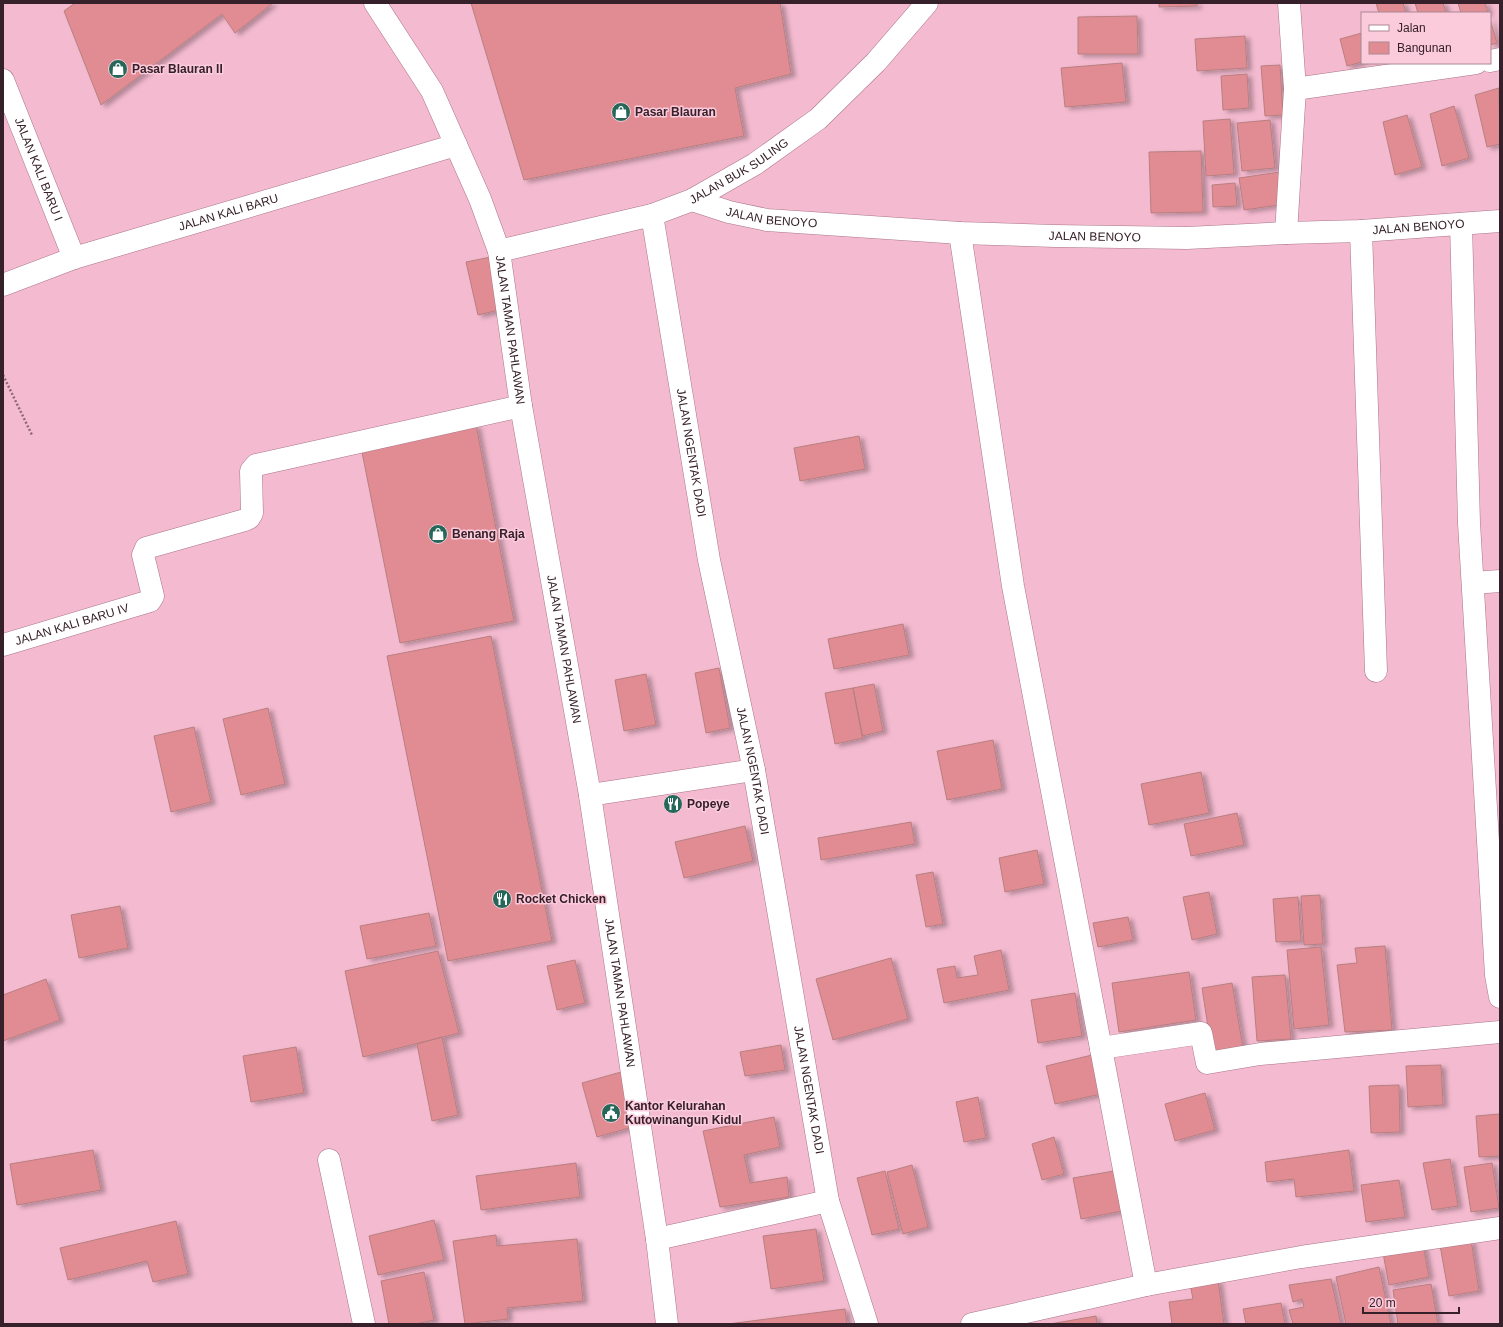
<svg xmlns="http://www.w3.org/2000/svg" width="1503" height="1327" viewBox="0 0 1503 1327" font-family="Arial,sans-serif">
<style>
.building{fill:#e18c92;stroke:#b87f82;filter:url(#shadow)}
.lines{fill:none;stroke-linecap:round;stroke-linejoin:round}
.minor-casing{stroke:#aa7589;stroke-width:23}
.path{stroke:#8f6877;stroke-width:2.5;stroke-dasharray:2 2;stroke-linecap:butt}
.minor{stroke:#fff;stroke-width:22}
.labels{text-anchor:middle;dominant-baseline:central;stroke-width:3;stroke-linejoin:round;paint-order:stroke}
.poi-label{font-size:12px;font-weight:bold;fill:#362029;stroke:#fbcbdc;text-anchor:start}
.street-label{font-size:12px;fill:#362029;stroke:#fbcbdc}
</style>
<defs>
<filter id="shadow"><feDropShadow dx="4.5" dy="2.5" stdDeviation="2" flood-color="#0004"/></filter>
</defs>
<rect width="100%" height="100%" fill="#f4bacf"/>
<path class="building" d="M75,3H273L235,33L222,14L101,105L64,11Z
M471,3H780L791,74L735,88L744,136L524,180Z
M1159,3H1197V6L1159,7Z
M1376,3H1403L1406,13H1379Z
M1415,3H1443L1446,13H1418Z
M1458,3H1485L1488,13H1461Z
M1137,16L1138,54H1078V17Z
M1490,19L1497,43L1490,45Z
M1362,33V62L1347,66L1340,39Z
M1245,36L1247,68L1197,71L1195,39Z
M1122,63L1126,102L1065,107L1061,68Z
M1280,65L1283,115L1265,116L1261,66Z
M1247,74L1249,108L1223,110L1221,76Z
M1499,88L1500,144L1487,147L1475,95Z
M1454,106L1469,158L1442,166L1430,114Z
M1407,115L1422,167L1395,175L1383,122Z
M1230,119L1234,174L1206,176L1203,121Z
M1270,120L1275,168L1242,171L1237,123Z
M1201,151L1203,212L1151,213L1149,152Z
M1280,172L1285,204L1244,210L1239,178Z
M1235,183L1237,206L1213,207L1212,185Z
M491,257L503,309L478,315L466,262Z
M476,425L514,621L400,643L361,447Z
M859,436L865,469L800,481L794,448Z
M903,624L909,655L834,669L828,639Z
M491,636L552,941L448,961L387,656Z
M719,668L730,728L706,733L695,673Z
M646,674L656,725L624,731L615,680Z
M874,684L883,731L862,736L853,688Z
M853,688L863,738L835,744L825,693Z
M268,708L285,784L241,795L223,719Z
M194,727L211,802L171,812L154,736Z
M993,740L1002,789L947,800L937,751Z
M1201,772L1209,813L1149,825L1141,784Z
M1237,813L1244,845L1191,856L1184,824Z
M911,822L915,844L821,860L818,838Z
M745,826L753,861L684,878L675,842Z
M1037,850L1044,884L1005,892L999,858Z
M933,872L943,924L926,927L916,875Z
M1209,892L1217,934L1192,940L1183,897Z
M1320,895L1323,944L1304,945L1301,896Z
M1298,897L1301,941L1276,942L1273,899Z
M120,906L128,948L79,958L71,915Z
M429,913L436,946L367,959L360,926Z
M1128,917L1133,940L1098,947L1093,923Z
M1385,946L1392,1030L1345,1032L1337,965L1357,963L1355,948Z
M1321,947L1329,1025L1294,1029L1287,950Z
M1001,950L1009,990L944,1003L937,969L955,966L957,978L978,975L974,956Z
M438,951L459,1033L363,1057L345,971Z
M891,958L908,1019L833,1040L816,979Z
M575,960L585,1003L557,1010L547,966Z
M1189,972L1196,1020L1119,1032L1112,983Z
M1285,975L1291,1039L1257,1041L1252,977Z
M46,979L60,1020L3,1041V995Z
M1232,983L1243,1048L1212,1053L1202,988Z
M1075,993L1082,1036L1038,1043L1031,1000Z
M442,1037L458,1115L432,1121L417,1044Z
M781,1045L785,1070L745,1076L740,1052Z
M296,1047L304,1093L251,1102L243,1056Z
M1092,1055L1101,1094L1055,1104L1046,1066Z
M1441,1065L1443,1105L1408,1107L1406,1066Z
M621,1072L636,1126L597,1137L582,1083Z
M1399,1085L1400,1132L1371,1133L1369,1086Z
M1205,1093L1215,1130L1175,1141L1165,1104Z
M978,1097L986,1138L964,1142L956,1102Z
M1500,1114V1156L1479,1157L1476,1116Z
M774,1117L780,1147L744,1155L750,1183L787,1177L789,1197L720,1207L703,1131Z
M1054,1137L1064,1174L1042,1180L1032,1144Z
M93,1150L101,1190L17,1205L10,1164Z
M1349,1150L1354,1191L1296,1197L1294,1179L1267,1182L1265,1162Z
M1450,1159L1458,1206L1432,1210L1423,1163Z
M576,1163L580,1197L481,1210L476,1176Z
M1492,1163L1499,1208L1471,1212L1464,1167Z
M912,1165L928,1227L903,1234L887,1172Z
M885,1171L899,1229L872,1235L857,1178Z
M1114,1171L1122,1211L1081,1219L1073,1178Z
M1399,1180L1405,1217L1366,1222L1361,1185Z
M434,1220L444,1260L378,1275L369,1236Z
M176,1221L188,1274L153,1282L147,1261L68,1280L60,1248Z
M816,1229L824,1281L771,1289L763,1236Z
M496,1235L497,1246L577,1239L583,1301L507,1308L508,1319L465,1324L453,1241Z
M1471,1240L1479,1291L1449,1296L1440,1245Z
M1423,1245L1429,1277L1389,1285L1383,1253Z
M1379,1267L1391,1324H1346L1336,1277Z
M424,1272L434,1320L416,1324H389L381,1281Z
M1331,1279L1341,1324H1293L1289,1310L1304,1307L1302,1299L1293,1302L1289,1285Z
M1218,1280L1224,1324H1172L1169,1302L1193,1299L1190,1284Z
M1431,1284L1438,1324H1398L1393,1290Z
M1281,1303L1285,1324H1246L1243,1309Z
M845,1309L847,1324H728Z
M1096,1316L1097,1324H1050Z"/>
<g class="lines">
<g class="minor-casing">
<g id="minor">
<path id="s1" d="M375,3L432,91L480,199L499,251L521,406L590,795L657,1239L667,1324"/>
<path d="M1490,61L1500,59"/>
<path id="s2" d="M3,80L74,258"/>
<path d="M1295,89L1476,63"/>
<path id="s3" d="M692,200L729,212L767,220L960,233L1055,236L1187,238L1286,233L1361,231L1500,221"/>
<path id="s4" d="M652,215L709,560L754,770L828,1201L867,1324"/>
<path d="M1461,224L1469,523L1496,975L1500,997"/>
<path d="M1361,231L1376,671"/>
<path d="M960,233L1013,586L1146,1285"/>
<path d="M1286,233L1295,89L1289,3"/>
<path id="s5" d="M499,251L652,215L692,200L755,164L818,119L876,62L927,3"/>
<path id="s6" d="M3,285L74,258L456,145"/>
<path d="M1473,583L1500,581"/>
<path id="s7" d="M3,645L150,601L153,596L143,555L146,548L245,520L249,518L252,513L251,471L256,465L521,406"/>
<path d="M590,795L754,770"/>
<path d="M1101,1048L1201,1033L1207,1063L1260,1054L1500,1032"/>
<path d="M329,1160L364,1324"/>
<path d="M657,1239L828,1201"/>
<path d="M972,1324L1146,1285L1301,1257L1500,1228"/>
</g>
</g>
<path class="path" d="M3,375L32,435"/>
<use href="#minor" class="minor"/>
</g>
<defs>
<g id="shop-disc" transform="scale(1)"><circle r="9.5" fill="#256859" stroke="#fbcbdc"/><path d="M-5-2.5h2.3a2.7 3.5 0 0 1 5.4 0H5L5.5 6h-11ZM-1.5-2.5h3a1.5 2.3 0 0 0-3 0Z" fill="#fff"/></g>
<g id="restaurant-disc" transform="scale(1)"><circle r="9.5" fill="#256859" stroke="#fbcbdc"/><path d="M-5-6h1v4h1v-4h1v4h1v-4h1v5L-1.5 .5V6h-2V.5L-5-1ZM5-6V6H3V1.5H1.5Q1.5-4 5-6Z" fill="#fff"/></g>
<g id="civic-disc" transform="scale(1)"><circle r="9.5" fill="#256859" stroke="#fbcbdc"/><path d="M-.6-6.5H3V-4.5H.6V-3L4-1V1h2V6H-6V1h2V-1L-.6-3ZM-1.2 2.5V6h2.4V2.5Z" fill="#fff"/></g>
</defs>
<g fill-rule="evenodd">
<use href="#shop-disc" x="118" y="69"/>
<use href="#shop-disc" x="621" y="112"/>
<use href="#shop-disc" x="438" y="534"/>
<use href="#restaurant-disc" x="673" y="804"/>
<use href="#restaurant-disc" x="502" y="899"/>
<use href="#civic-disc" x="611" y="1113"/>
</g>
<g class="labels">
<g class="poi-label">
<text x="132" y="69">Pasar Blauran II</text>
<text x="635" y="112">Pasar Blauran</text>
<text x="452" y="534">Benang Raja</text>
<text x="687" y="804">Popeye</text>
<text x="516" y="899">Rocket Chicken</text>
<text x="625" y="1106">Kantor Kelurahan<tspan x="625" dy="14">Kutowinangun Kidul</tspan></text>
</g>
<g class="street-label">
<text stroke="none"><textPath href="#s2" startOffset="96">JALAN KALI BARU I</textPath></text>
<text stroke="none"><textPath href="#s5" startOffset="255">JALAN BUK SULING</textPath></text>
<text stroke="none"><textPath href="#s6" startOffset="237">JALAN KALI BARU</textPath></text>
<text stroke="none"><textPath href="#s3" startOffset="82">JALAN BENOYO</textPath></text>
<text stroke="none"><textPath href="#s3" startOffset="730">JALAN BENOYO</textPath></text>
<text stroke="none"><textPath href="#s3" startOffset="406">JALAN BENOYO</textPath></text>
<text stroke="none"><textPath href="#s1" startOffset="358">JALAN TAMAN PAHLAWAN</textPath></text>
<text stroke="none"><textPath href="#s4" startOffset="241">JALAN NGENTAK DADI</textPath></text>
<text stroke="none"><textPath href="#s7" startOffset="72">JALAN KALI BARU IV</textPath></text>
<text stroke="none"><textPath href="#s1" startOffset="682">JALAN TAMAN PAHLAWAN</textPath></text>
<text stroke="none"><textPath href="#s4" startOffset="565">JALAN NGENTAK DADI</textPath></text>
<text stroke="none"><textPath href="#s1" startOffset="1030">JALAN TAMAN PAHLAWAN</textPath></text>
<text stroke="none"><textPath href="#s4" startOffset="889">JALAN NGENTAK DADI</textPath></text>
</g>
</g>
<rect width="1503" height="1327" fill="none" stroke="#362029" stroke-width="8"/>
<rect x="1361" y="12" width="130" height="52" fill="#fbcbdc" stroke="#ac8794"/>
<rect x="1369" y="25" width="20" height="6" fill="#ffffff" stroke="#ac8794"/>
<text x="1397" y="32" font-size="12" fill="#362029">Jalan</text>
<rect x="1369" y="42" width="20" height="12" fill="#e18c92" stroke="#ac8794"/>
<text x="1397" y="52" font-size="12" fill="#362029">Bangunan</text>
<path d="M1363 1307v6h96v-6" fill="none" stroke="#362029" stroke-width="2"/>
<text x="1369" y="1307" font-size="12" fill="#362029" stroke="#fbcbdc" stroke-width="3" paint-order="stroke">20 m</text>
</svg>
